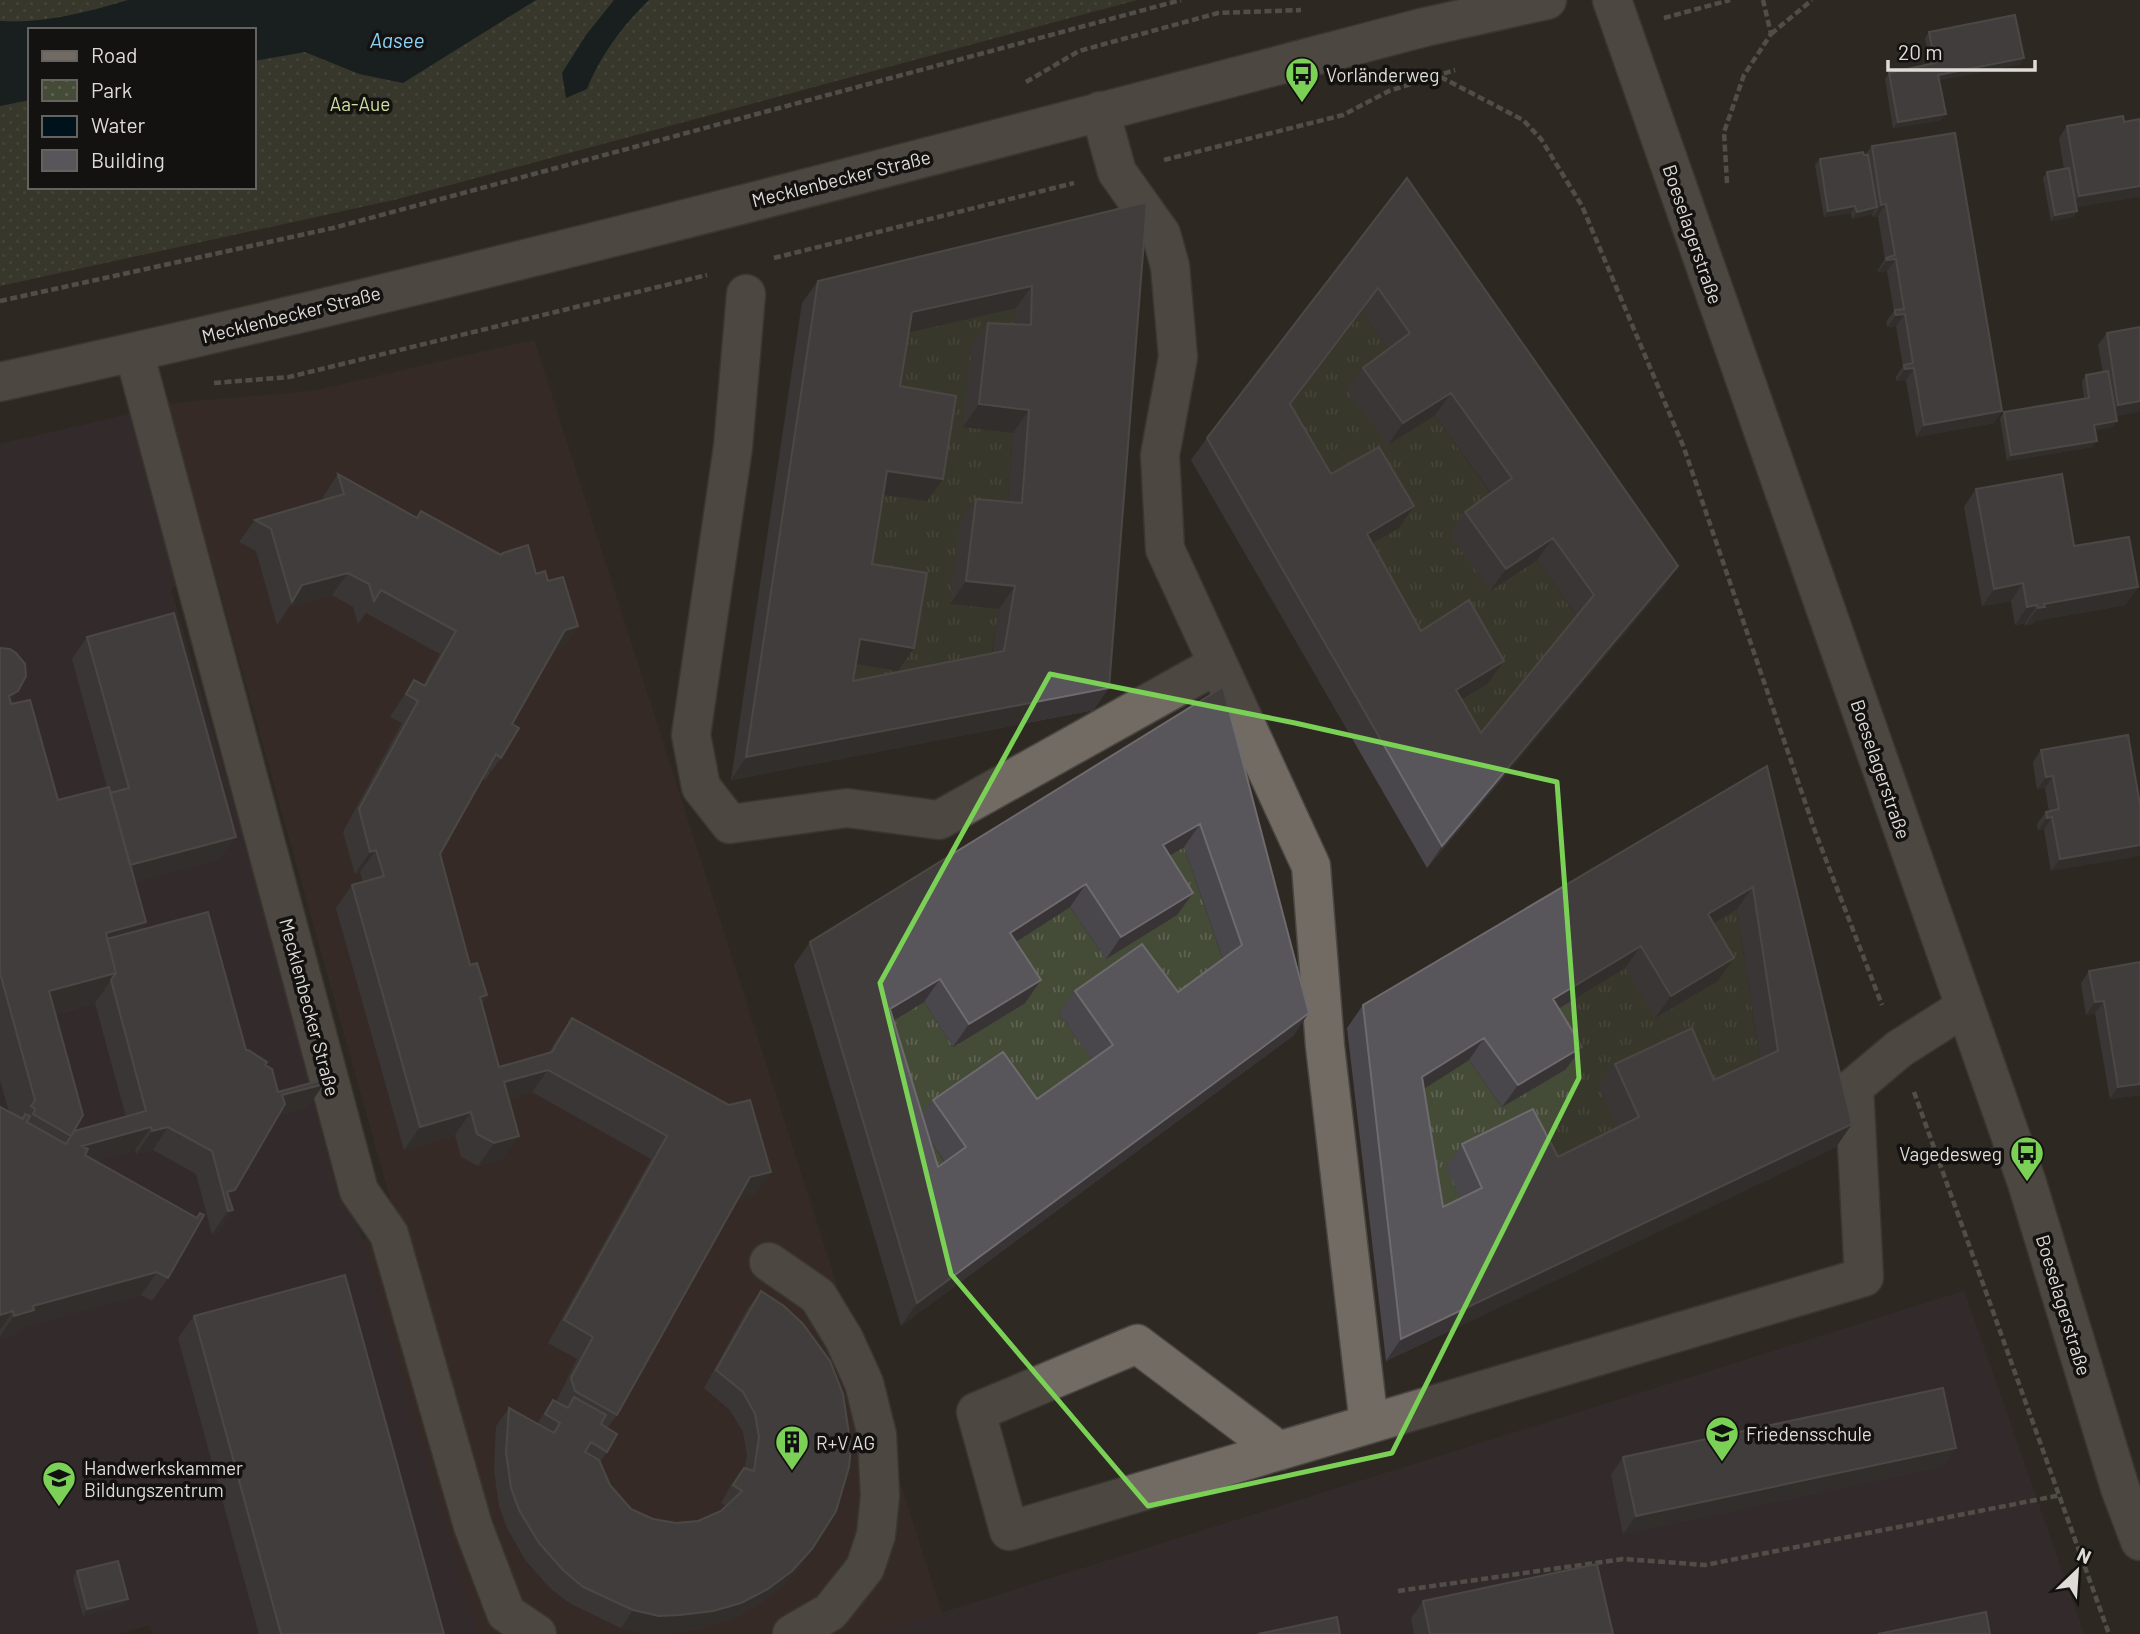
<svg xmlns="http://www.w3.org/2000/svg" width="2140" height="1634" viewBox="0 0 2140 1634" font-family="Barlow,sans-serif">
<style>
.commercial{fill:#402c2c}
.education{fill:#3b2c39}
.grass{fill:url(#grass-tufts)}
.park{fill:url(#park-dots);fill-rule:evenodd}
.water{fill:#00121c}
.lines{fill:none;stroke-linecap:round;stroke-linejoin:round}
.minor-casing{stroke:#4a4742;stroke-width:41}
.path{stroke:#7d7974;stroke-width:4.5;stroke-dasharray:7 3.5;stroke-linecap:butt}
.minor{stroke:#716b64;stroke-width:38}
.wall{fill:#49464c;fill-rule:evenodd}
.shaded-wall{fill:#383435}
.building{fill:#59565b;stroke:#6e6b6e;stroke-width:2;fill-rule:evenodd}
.marked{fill:none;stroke:#7ad156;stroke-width:5;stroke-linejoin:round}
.labels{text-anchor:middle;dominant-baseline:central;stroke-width:7;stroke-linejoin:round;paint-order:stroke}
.poi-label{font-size:19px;fill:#dfdcd8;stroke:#141210;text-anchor:start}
.park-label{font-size:19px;fill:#cce0a0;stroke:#141210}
.street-label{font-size:19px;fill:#dfdcd8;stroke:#141210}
.water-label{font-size:21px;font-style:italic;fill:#8bd2f6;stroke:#141210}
</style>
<defs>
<pattern id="grass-tufts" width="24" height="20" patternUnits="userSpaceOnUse" patternTransform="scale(1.75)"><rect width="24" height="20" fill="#444b36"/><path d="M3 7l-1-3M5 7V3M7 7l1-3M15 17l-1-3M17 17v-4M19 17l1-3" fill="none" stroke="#5f6452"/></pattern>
<pattern id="park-dots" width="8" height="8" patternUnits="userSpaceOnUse" patternTransform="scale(1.75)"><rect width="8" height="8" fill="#444b36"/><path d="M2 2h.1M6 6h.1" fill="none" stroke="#5f6452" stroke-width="1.8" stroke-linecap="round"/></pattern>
</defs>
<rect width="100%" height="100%" fill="#2e2923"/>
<path class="commercial" d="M534,340L944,1620L897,1634H478L362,1240L375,1237L395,1215L168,405L186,402L314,391Z"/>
<path class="education" d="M135,413L181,579L171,590L478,1634H153L150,1625L116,1634H0V444Z
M1964,1291L2084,1634H874Z"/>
<path class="grass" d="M1016,308L1013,433L1006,526L950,603L999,609L988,674L838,704L871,493L928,501L884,408L897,335Z
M1362,311L1394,356L1388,445L1435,415L1496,501L1490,591L1537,560L1578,618L1465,756L1440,712L1487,684L1406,654L1351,556L1398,528L1315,497L1274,427Z
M1184,847L1226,968L1162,1015L1059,1014L1098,1067L1021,1122L918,1123L950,1170L922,1190L874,1032L924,1002L953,1047L1025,1003L994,956L1070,907L1106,959L1148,868Z
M1737,909L1762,1074L1427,1230L1406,1100L1469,1060L1502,1107L1566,1069L1538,1021L1625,968L1656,1018L1692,936Z"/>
<path class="park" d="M0,0H1137L398,199L0,286ZM30,30H254V187H30Z"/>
<path class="water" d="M128,0H536L403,83L359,74L305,52L254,61V30H30V100L0,106V21C44,24 87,12 128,0Z
M614,0H649C623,25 600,56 587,89L566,98L562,73L586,35Z"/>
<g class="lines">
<g class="minor-casing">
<path id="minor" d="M1612,0L2027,1183L2120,1488L2140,1541
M1100,111L1117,172L1161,234L1170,266L1178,357L1160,455L1165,549L1311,866L1325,1046L1369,1424
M746,294L733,447L691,735L701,787L730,824L847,808L939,820L1218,664
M134,352L359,1191L389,1234L473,1526L506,1613L537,1634
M0,382C478,277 952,151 1425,27L1547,0
M769,1262L818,1296L844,1339L864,1383L877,1435L880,1496L876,1535L865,1568L830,1612L792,1634
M1279,1451L1137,1344L976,1412L1009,1531C1294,1446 1579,1362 1864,1277L1854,1087L1899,1049L1965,1007"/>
</g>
<path class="path" d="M1664,18L1730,0
M1771,34L1812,0
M1435,69L1437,75L1523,120L1541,139L1582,206L1684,448L1816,834L1882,1005
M1026,82L1079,51L1218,13L1301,10
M1164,160L1343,115L1389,91L1455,70
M1727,183L1724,132L1744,75L1771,34L1763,0
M774,258L1074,183
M0,301L333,228L1181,0
M214,383L289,377L707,275
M1914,1092L2109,1634
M1398,1591L1623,1559L1705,1565L2061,1495"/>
<use href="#minor" class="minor"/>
</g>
<path class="wall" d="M1929,32L2020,64L1939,80L1941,120L1893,128L1885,79L1889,73L1930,64L1925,38Z
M2123,116L2076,207L2077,211L2073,217L2051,221L2043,178L2047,172L2064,169L2059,138L2067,126Z
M1872,146L2002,411L1994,423L1916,437L1906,380L1896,381V377L1903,366L1896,326L1887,327V325L1886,322L1894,311L1887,271L1878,272V270L1885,259L1878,216L1873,217L1872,214L1852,219L1851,213L1824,217L1815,165L1820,159L1865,155Z
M1407,178L1678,566L1662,589L1427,868L1191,460L1207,438ZM1362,311L1389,349L1363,368L1347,390L1388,445L1435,415L1491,493L1465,512L1450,535L1490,591L1537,560L1577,616L1481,733L1461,699L1488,683L1504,661L1421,631L1372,544L1399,528L1414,506L1331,474L1290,405Z
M1147,202L1094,710L731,780L802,303L818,281ZM1016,308L1015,324L988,323L972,345L963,427L1013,433L1008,502L976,499L960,522L950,604L999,609L992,654L853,681L856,664L898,671L872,564L883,495L927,501L900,386L909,332Z
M2140,327L2113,427L2095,430L2092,447L2007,461L2000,418L2004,412L2084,398L2082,381L2086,375L2103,372L2098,345L2107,333Z
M338,474L416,518L421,511L548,581L578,626L562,648L553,651L512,724L501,758L485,780L482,778L440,854L470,965L487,995L482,1004L499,1067L549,1053L556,1040L572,1018L755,1194L738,1199L617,1415L607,1428V1452L600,1462L610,1485L631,1509L653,1519L676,1523L698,1521L721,1511L726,1506L721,1503L731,1485L744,1468H745L747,1455L743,1432L730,1410L704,1388L748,1308L761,1291L800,1567L780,1588L755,1607L729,1620L700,1629L667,1633H646L621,1628L571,1604L551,1589L526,1561L507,1528L499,1506L494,1470L496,1426L509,1408L537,1424L553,1400L556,1402L577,1359L548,1343L651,1159L532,1092L508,1099L503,1159L478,1166L461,1157L455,1135L404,1150L336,908L352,885L363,882L360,872L355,874L343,832L402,723L390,717L414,680L423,685L440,654L366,613L358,624L353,607L332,595L289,607L277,625L256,551L239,542L255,520L324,500L323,497Z
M1976,489L2074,546L2138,587L2125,605L2035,621L2032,624L2025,626V623L2015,625L2011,601L1982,606L1964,507Z
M87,637L220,859L135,882L146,922L141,930L246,1050L265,1065L278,1092L308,1107L278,1115L229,1198L233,1210L217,1233L212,1234L196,1174L153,1150L136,1154L135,1150L96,1161L168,1278L152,1301L141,1295L22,1327L18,1333L0,1338V1107L9,1112L0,1080V648L11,702L58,800L107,787L72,659ZM95,1003L126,1117L74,1131L56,1014Z
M1223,687L1294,1035L901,1326L794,965L810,942ZM1184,847L1223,959L1178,992L1075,991L1059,1014L1092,1060L1037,1099L933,1100L922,1116L893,1020L924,1002L953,1047L1025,1003L1041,980L1016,942L1070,907L1106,959L1177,915L1170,855ZM929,1139L945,1162L938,1167Z
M2041,750L2140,805L2051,871L2044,829L2038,830L2037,824L2046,812L2049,811L2045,788L2037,789L2033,762Z
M1767,766L1852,1124L1836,1147L1386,1361L1347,1028L1363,1005ZM1737,909L1760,1059L1714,1080L1615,1064L1599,1087L1617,1127L1558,1157L1462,1144L1446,1167L1461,1199L1443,1207L1424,1088L1469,1060L1502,1107L1566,1069L1559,1008L1625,968L1655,1018L1718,981L1734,958L1713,923Z
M2140,962V1095L2110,1099L2095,1013L2086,1015L2081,983L2089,971Z
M194,1316L444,1634H259L178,1338Z
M1623,1457L1944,1466L1623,1534L1611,1475Z
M77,1571L124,1605L83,1616L73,1578Z
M1423,1601L1613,1634H1414L1411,1618Z"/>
<path class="shaded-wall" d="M2024,58L2020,64L1933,82L1938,75Z
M1946,114L1941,120L1893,128L1898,122Z
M2140,186V197L2070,208L2079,196Z
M1886,204L1878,216L1873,217L1881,205Z
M1855,206L1851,213L1824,217L1828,211Z
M1877,207L1872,214L1852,219L1857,212Z
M2077,211L2073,217L2051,221L2055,215Z
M1896,259L1887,271L1878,272L1887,260Z
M1032,286L1016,308L897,335L912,312Z
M1378,288L1362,311L1274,427L1290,404Z
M1905,314L1896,326L1887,327L1896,315Z
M1914,368L1906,380L1896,381L1905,369Z
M1451,393L1435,415L1388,445L1403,423Z
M2140,401V412L2110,417L2118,405Z
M979,404L1029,410L1013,433L963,427Z
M2002,411L1994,423L1916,437L1924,425Z
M2117,421L2113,427L2090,431L2094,425Z
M2097,441L2092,447L2007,461L2011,455Z
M887,471L943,479L927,501L871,493Z
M1414,506L1399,528L1351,556L1367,534Z
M1553,538L1537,560L1490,591L1506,569Z
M1678,566L1662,589L1427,868L1442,846Z
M348,573L332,595L289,607L302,585Z
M966,581L1015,586L999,609L950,604Z
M2023,583L2011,601L1982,606L1994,589Z
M2138,587L2125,605L2035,621L2032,624L2025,626L2038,608L2044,604Z
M2037,605L2025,623L2015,625L2027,607Z
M578,626L562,648L550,652L565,630Z
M860,639L914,648L898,671L844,662Z
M1504,661L1488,683L1440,712L1456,690Z
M1109,688L1094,710L731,780L746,757Z
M18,691L0,717L9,696Z
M2053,776L2045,788L2037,789L2046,777Z
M2052,817L2044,829L2038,830L2047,818Z
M1200,824L1184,847L1148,868L1163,845Z
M236,837L220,859L108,890L124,867Z
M2140,845V856L2051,871L2060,859Z
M376,850L360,872L355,874L370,852Z
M1086,884L1070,907L994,956L1010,933Z
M1753,887L1737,909L1692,936L1708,914Z
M1193,893L1177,915L1106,959L1121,937Z
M146,922L125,953L105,958L106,933Z
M1641,946L1625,968L1538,1021L1553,999Z
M1734,958L1718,981L1655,1018L1671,996Z
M116,973L95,1003L28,1021L49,991Z
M940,979L924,1002L874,1032L890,1009Z
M1041,980L1025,1003L953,1047L969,1024Z
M487,995L471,1018L480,997Z
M2104,1001L2095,1013L2086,1015L2095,1002Z
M1309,1013L1294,1035L901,1326L917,1303Z
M1484,1038L1469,1060L1406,1100L1422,1077Z
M1582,1047L1566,1069L1502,1107L1518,1085Z
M548,1070L532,1092L488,1105L504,1082Z
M324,1084L308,1107L267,1118L282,1095Z
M2140,1084V1095L2110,1099L2118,1087Z
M471,1112L455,1135L404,1150L420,1127Z
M1852,1124L1836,1147L1386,1361L1401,1339Z
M151,1127L135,1150L67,1169L82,1146Z
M168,1127L153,1150L136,1154L152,1131Z
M519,1136L503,1159L478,1166L494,1143Z
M771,1172L755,1194L734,1200L750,1177Z
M235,1190L226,1203L227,1192Z
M233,1210L217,1233L212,1234L228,1211Z
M157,1272L141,1295L22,1327L18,1333L0,1338V1336L14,1316L33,1306Z
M13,1311L0,1330V1315Z
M1956,1448L1944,1466L1623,1534L1636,1516Z
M812,1549L800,1567L780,1588L755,1607L729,1620L700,1629L667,1633H646L621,1628L633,1610Z
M128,1599L124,1605L83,1616L87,1609Z"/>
<path class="building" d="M2015,15L2024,58L1938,75L1946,114L1898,122L1889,73L1935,63L1929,32Z
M2123,116L2124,122L2140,119V186L2079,196L2067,126Z
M1955,133L2002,411L1924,425L1914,368L1905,369L1904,365L1913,363L1905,314L1896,315L1895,313V310L1904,309L1896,259L1887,260L1886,258L1895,255L1886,204L1881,205L1872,146Z
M1863,152L1864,155H1868L1877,207L1857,212L1855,206L1828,211L1820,159Z
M2069,168L2077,211L2055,215L2047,172Z
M1407,178L1678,566L1442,846L1207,438ZM1378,288L1410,333L1363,368L1403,423L1451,393L1512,478L1465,512L1506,569L1553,538L1594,595L1481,733L1456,690L1504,661L1469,600L1421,631L1367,534L1414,506L1379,447L1331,474L1290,404Z
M1147,202L1109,688L746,757L818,281ZM1032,286L1031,325L988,323L979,404L1029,410L1022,503L976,499L966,581L1015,586L1004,651L853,681L860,639L914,648L927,573L872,564L887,471L943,479L956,396L900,386L912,312Z
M2140,327V401L2118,405L2107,333Z
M2108,371L2117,421L2094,425L2097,441L2011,455L2004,412L2089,398L2086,375Z
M338,474L417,518L421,511L501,555L503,553L528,545L536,574L545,571L548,581L563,577L578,626L565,630L512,724L519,728L501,758L496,754L440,854L470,965L477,963L487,995L480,997L499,1067L552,1052L572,1018L729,1105L750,1100L771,1172L750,1177L617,1415L575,1391L571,1378L593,1337L564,1320L667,1136L548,1070L504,1082L519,1136L494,1143L477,1134L471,1112L420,1127L352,885L384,876L376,850L370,852L359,809L418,701L406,694L414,680L425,686L456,631L381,590L374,601L369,584L348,573L302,585L292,602L271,529L255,520L344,494Z
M2062,474L2074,546L2129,537L2138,587L2044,604L2045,607L2038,608L2037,605L2027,607L2023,583L1994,589L1976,489Z
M174,613L236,837L130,865L110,793L129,788L87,637Z
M0,648L10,649L16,653L25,664L26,676L18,691L9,696L11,704L30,700L58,800L109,787L146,922L106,933L116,973L49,991L83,1115L71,1136L33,1114L35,1109L31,1106L35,1100L0,973Z
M1223,687L1309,1013L917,1303L810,942ZM1200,824L1242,945L1178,992L1142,944L1075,991L1113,1045L1037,1099L1003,1052L933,1100L966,1147L938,1167L890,1009L940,979L969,1024L1041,980L1010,933L1086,884L1121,937L1193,893L1163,845Z
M2128,735L2140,805V845L2060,859L2052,817L2047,818L2046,812L2059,809L2053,776L2046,777L2041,750Z
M1767,766L1852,1124L1401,1339L1363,1005ZM1753,887L1778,1051L1714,1080L1692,1028L1615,1064L1639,1117L1558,1157L1533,1109L1462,1144L1482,1188L1443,1207L1422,1077L1484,1038L1518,1085L1582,1047L1553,999L1641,946L1671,996L1734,958L1708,914Z
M208,912L246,1050H248L267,1062L265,1065L272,1069L278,1092L322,1080L324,1084L282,1095L285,1104L235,1190L227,1192L233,1210L228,1211L212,1151L168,1127L152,1131L151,1127L82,1146L88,1149L85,1155L197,1218L200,1213L204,1215L168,1278L157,1272L33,1306L34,1310L14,1316L13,1311L0,1315V1107L23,1119L25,1114L30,1116L27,1122L66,1144L74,1131L146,1111L111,980L116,973L107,939Z
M2140,962V1084L2118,1087L2104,1001L2095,1002L2089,971Z
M345,1275L444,1634H281L194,1316Z
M761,1291L784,1306L803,1324L830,1361L843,1394L851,1447L849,1467L836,1511L812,1549L792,1571L768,1589L741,1603L713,1611L680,1615L659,1616L633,1610L583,1587L564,1571L539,1543L519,1510L511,1488L506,1452L509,1408L554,1433L560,1423L545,1414L553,1400L568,1408L574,1397L606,1415L601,1424L617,1434L607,1452L591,1442L585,1452L599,1460L610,1485L631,1509L653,1519L676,1523L698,1521L721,1511L742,1491L733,1485L744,1468L754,1471L759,1437L755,1414L743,1392L716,1370Z
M1943,1388L1956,1448L1636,1516L1623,1457Z
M118,1561L128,1599L87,1609L77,1571Z
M1597,1564L1613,1634H1430L1423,1601Z
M1986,1612L1990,1634H1878Z
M1337,1617L1340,1634H1258Z"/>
<path d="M0 0H2140V1634H0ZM1050,674L1295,723L1557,782L1579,1078L1392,1453L1148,1506L951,1274L880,983Z" fill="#2e2923" fill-opacity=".55" fill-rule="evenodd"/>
<path class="marked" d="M1050,674L1295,723L1557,782L1579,1078L1392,1453L1148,1506L951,1274L880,983Z"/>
<defs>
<g id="bus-pin" transform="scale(1.75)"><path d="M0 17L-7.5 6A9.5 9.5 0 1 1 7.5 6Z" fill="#7ad156" stroke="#141210"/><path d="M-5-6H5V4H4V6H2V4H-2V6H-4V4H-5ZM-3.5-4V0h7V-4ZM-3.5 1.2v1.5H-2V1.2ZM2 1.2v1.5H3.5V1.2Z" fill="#111"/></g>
<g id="school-pin" transform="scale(1.75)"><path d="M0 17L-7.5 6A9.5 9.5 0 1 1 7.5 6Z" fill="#7ad156" stroke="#141210"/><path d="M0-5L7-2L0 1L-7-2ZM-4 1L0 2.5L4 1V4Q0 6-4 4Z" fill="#111"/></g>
<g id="building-pin" transform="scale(1.75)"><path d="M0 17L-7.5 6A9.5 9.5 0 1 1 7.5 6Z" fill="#7ad156" stroke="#141210"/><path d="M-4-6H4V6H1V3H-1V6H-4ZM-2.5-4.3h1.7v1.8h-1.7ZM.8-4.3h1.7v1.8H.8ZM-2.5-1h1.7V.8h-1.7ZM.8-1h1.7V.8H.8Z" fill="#111"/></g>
<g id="university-pin" transform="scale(1.75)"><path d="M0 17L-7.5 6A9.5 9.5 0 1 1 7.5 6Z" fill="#7ad156" stroke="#141210"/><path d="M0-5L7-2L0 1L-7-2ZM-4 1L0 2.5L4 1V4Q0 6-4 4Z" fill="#111"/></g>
</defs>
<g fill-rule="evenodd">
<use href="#bus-pin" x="1302" y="74"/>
<use href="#bus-pin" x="2027" y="1153"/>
<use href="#school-pin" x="1722" y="1433"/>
<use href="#building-pin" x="792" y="1442"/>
<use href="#university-pin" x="59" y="1478"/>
</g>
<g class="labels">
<g class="poi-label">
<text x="1326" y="74">Vorländerweg</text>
<text x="2002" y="1153" text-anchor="end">Vagedesweg</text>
<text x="1746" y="1433">Friedensschule</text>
<text x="816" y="1442">R+V AG</text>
<text x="84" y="1467">Handwerkskammer<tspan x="84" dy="22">Bildungszentrum</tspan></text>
</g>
<g class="park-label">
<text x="360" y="103">Aa-Aue</text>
</g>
<g class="street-label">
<text transform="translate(841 178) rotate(-14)">Mecklenbecker Straße</text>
<text transform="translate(1693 234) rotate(71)">Boeselagerstraße</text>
<text transform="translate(291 314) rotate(-14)">Mecklenbecker Straße</text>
<text transform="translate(1881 769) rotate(71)">Boeselagerstraße</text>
<text transform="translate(310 1007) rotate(75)">Mecklenbecker Straße</text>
<text transform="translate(2064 1305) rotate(73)">Boeselagerstraße</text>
</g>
<g class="water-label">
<text x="397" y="39">Aasee</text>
</g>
</g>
<rect x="28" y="28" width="228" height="161" fill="#141210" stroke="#656360" stroke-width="2"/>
<rect x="42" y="51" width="35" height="10" fill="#716b64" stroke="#656360" stroke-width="2"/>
<text x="91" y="63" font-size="21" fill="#dfdcd8">Road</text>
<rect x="42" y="80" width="35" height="21" fill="url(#park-dots)" stroke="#656360" stroke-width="2"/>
<text x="91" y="98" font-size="21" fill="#dfdcd8">Park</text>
<rect x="42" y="116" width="35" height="21" fill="#00121c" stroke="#656360" stroke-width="2"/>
<text x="91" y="133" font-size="21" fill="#dfdcd8">Water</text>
<rect x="42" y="150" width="35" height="21" fill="#59565b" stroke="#656360" stroke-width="2"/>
<text x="91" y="168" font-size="21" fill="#dfdcd8">Building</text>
<g transform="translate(2077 1571) rotate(25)" stroke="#141210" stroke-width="5" paint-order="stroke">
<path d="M0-5L12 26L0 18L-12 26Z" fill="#dfdcd8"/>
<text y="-10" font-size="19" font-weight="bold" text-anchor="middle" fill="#dfdcd8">N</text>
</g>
<path d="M1888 60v10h147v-10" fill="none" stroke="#dfdcd8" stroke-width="3.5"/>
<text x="1898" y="60" font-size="21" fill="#dfdcd8" stroke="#141210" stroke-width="5" paint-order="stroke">20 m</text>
</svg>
